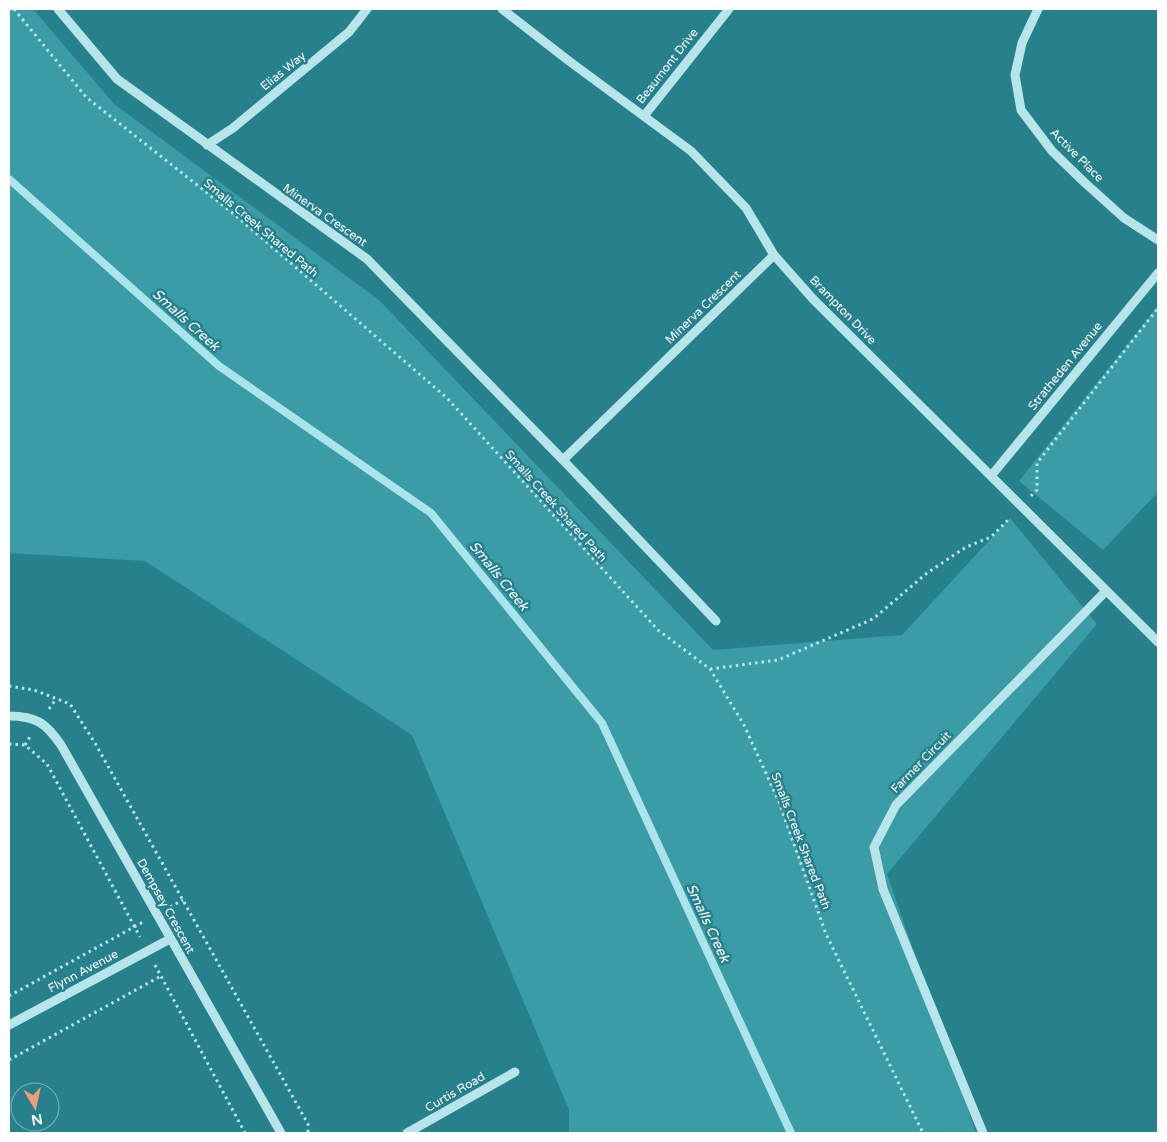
<svg xmlns="http://www.w3.org/2000/svg" width="1167" height="1142" viewBox="0 0 1167 1142" font-family="'Varela Round',sans-serif">
<style>
.green{fill:#399ca7}
.lines{fill:none;stroke-linecap:round;stroke-linejoin:round}
.stream{stroke:#abe5eb;stroke-width:8}
.path{stroke:#b7e5ea;stroke-width:3;stroke-dasharray:2.5 4;stroke-linecap:butt}
.minor{stroke:#b7e5ea;stroke-width:9}
.labels{text-anchor:middle;dominant-baseline:central;stroke-width:5;stroke-linejoin:round;paint-order:stroke}
.street-label{font-size:12px;fill:#fff;stroke:#27818d}
.water-label{font-size:14px;font-style:italic;fill:#fff;stroke:#27818d}
</style>
<rect width="100%" height="100%" fill="#27818d"/>
<path class="green" d="M9,9H33L114,104L379,300L713,650L902,635L1010,518L1097,624L887,874L976,1133H569V1110L412,735L145,561L9,553Z
M1158,306V492L1103,550L1019,481Z"/>
<g class="lines">
<path class="stream" d="M9,179L219,366L431,513L602,723L791,1133"/>
<path class="path" d="M14,9L86,97L235,215L447,398L658,630L710,669L744,725L779,802L826,934L923,1133
M1031,496L1037,490V463L1158,308
M710,669L778,660L873,619L927,573L966,547L991,537L1010,518
M9,686L34,690L70,704L95,743L308,1124V1133
M49,709L56,699
M9,744L25,745L47,764L140,937
M25,745L31,735
M170,907L183,900
M155,965L245,1133
M9,996L143,922
M9,1060L161,976"/>
<path class="minor" d="M58,9L117,79L367,259L563,460L774,255
M502,9L569,61L691,151L746,208L774,255L813,299L1158,642
M1038,9L1022,43L1015,75L1021,110L1052,151L1084,182L1124,218L1158,240
M644,116L729,9
M207,145L233,128L349,32L367,9
M563,460L716,621
M991,476L1158,273
M9,716C36,716 46,723 61,745L281,1133
M9,1025L170,939
M407,1133L515,1072
M983,1133L883,889L874,847L896,805L1106,591"/>
</g>
<g class="labels">
<g class="street-label">
<text transform="translate(667 66) rotate(-52)">Beaumont Drive</text>
<text transform="translate(283 71) rotate(-39)">Elias Way</text>
<text transform="translate(1077 155) rotate(45)">Active Place</text>
<text transform="translate(325 215) rotate(35)">Minerva Crescent</text>
<text transform="translate(261 228) rotate(40)">Smalls Creek Shared Path</text>
<text transform="translate(703 307) rotate(-44)">Minerva Crescent</text>
<text transform="translate(843 310) rotate(46)">Brampton Drive</text>
<text transform="translate(1065 366) rotate(-51)">Stratheden Avenue</text>
<text transform="translate(556 506) rotate(48)">Smalls Creek Shared Path</text>
<text transform="translate(921 762) rotate(-46)">Farmer Circuit</text>
<text transform="translate(801 841) rotate(69)">Smalls Creek Shared Path</text>
<text transform="translate(166 906) rotate(61)">Dempsey Crescent</text>
<text transform="translate(83 971) rotate(-28)">Flynn Avenue</text>
<text transform="translate(455 1092) rotate(-30)">Curtis Road</text>
</g>
<g class="water-label">
<text transform="translate(186 320) rotate(42)">Smalls Creek</text>
<text transform="translate(499 576) rotate(51)">Smalls Creek</text>
<text transform="translate(708 923) rotate(65)">Smalls Creek</text>
</g>
</g>
<rect width="1167" height="1142" fill="none" stroke="#ffffff" stroke-width="20"/>
<g transform="translate(35 1107) rotate(171)"><circle r="24" fill="#27818d" stroke="#7db3bb"/>
<path d="M0-4L9 19L0 12L-9 19Z" fill="#f39c7c"/>
<text y="-8" font-size="14" font-weight="bold" text-anchor="middle" fill="#ffffff">N</text>
</g>
</svg>
